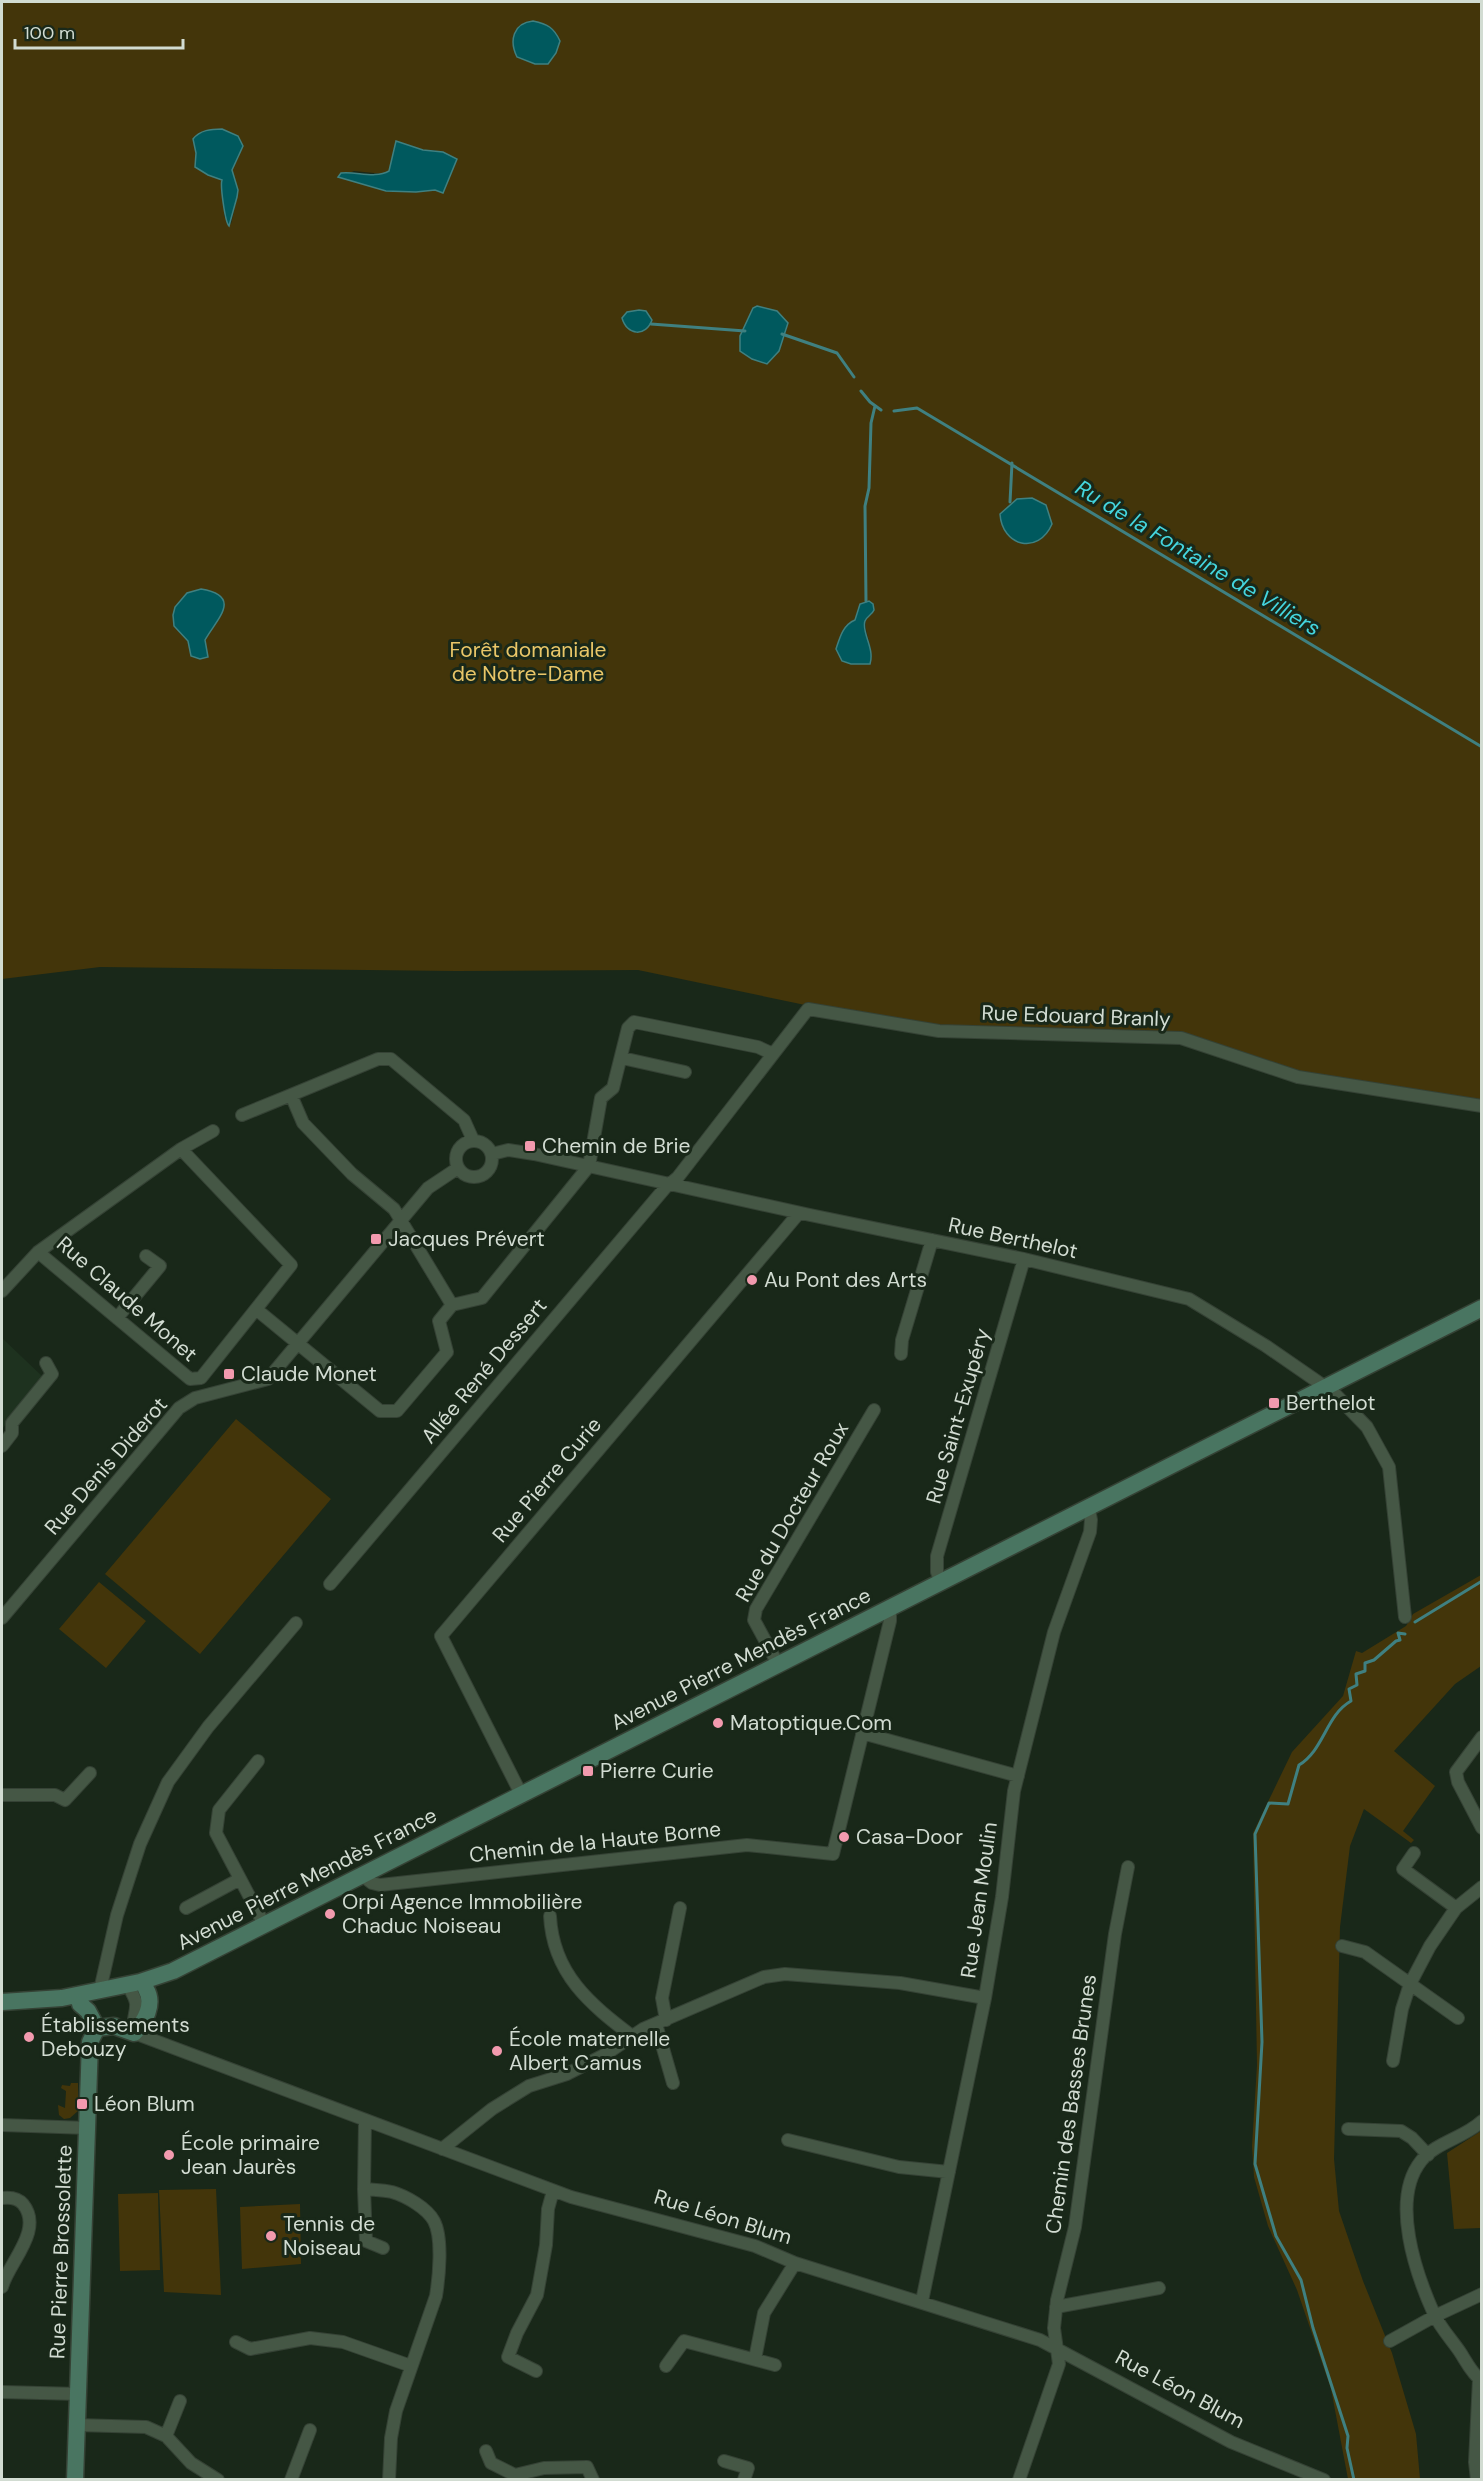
<svg xmlns="http://www.w3.org/2000/svg" width="1483" height="2481" viewBox="0 0 1483 2481" font-family="'DM Sans',sans-serif">
<style>
.built{fill:#1e321f}
.green{fill:#43350a;fill-rule:evenodd}
.water{fill:#00595e;stroke:#3f8081;stroke-width:1.5}
.lines{fill:none;stroke-linecap:round;stroke-linejoin:round}
.stream{stroke:#3f8081;stroke-width:3}
.street-casing{stroke:#354235;stroke-width:14}
.secondary-casing{stroke:#354235;stroke-width:19}
.street{stroke:#455745;stroke-width:12}
.secondary{stroke:#497561;stroke-width:16}
.poi-dot{fill:#f29aae;stroke:#192819;stroke-width:2}
.labels{text-anchor:middle;dominant-baseline:central;stroke-width:6;stroke-linejoin:round;paint-order:stroke}
.park-label{font-size:21px;fill:#e9c668;stroke:#192819}
.street-label{font-size:21px;fill:#d2dcd2;stroke:#192819}
.poi-label{font-size:21px;fill:#d2dcd2;stroke:#192819;text-anchor:start}
.water-label{font-size:22px;font-style:italic;fill:#44d5de;stroke:#192819}
</style>
<rect width="100%" height="100%" fill="#192819"/>
<path class="built" d="M2,1338L44,1378L2,1429Z"/>
<path class="green" d="M2,2H1481V1103L1301,1073L1184,1036L939,1033L638,970L456,971L100,967L2,979ZM523,24L535,64L517,57C510,44 512,34 523,24ZM222,129L238,136L239,156L232,170L237,197L231,224L224,216C226,203 219,193 222,180L208,175L195,167L196,152ZM397,141L423,150H434L457,160L443,193L435,190L416,192L386,191L339,177L354,171L384,174L389,171ZM753,308L787,329L779,351L767,364L745,355L740,336ZM639,310L634,332L624,324L622,318L627,312ZM1023,498H1032L1046,505L1052,524L1006,533L1000,518L1017,499ZM858,608L872,614L866,618C863,634 875,647 870,664H851L842,661L836,649L846,625L855,620Z
M236,1419L331,1499L200,1654L105,1574Z
M1481,1575V1666L1455,1684L1394,1751L1435,1786L1403,1831L1414,1840L1411,1843L1364,1809L1350,1846L1340,1927L1334,2159L1339,2211L1363,2281L1392,2353L1416,2434L1420,2479H1348L1331,2389L1297,2290L1268,2226L1254,2177L1252,2146L1257,2065L1253,1833L1292,1752L1343,1696L1356,1651L1362,1653L1406,1626L1413,1614Z
M99,1582L146,1621L106,1668L59,1629Z
M71,2083H78V2111L70,2118L64,2119L59,2115L58,2105L65,2108L66,2091L61,2088L62,2085L70,2086Z
M1481,2131V2228L1454,2229L1447,2153Z
M216,2189L221,2295L164,2292L159,2190Z
M158,2193L160,2270L120,2271L118,2194Z
M300,2204L301,2264L242,2269L240,2207Z"/>
<path class="water" d="M533,21C548,24 554,28 560,41L556,53L548,64H535L517,57C509,41 513,23 533,21Z
M222,129L238,136L243,146L232,170L238,190L237,197L229,226C225,222 220,185 222,180L208,175L195,167L196,153L193,139C200,130 211,129 222,129Z
M396,141L423,150L443,152L457,159L443,193L435,190L416,192L386,191L338,177L341,173C356,171 375,179 389,171Z
M757,306L777,311L788,323L779,351L767,364L752,359L740,351V336L753,308Z
M639,310L646,311L652,320C646,337 627,336 622,318L627,312Z
M1032,498L1046,505L1052,524C1038,556 1002,546 1000,514L1017,499Z
M201,589C244,596 216,620 205,640L208,657L200,659L191,656L188,641L174,626L173,615L175,607L187,593Z
M869,601L873,604L874,610C872,615 867,616 865,621C861,632 875,648 870,664H851L842,661L836,649C840,637 843,625 855,620L860,604Z"/>
<g class="lines">
<path class="stream" d="M651,324L745,331
M782,334L837,353L854,377
M861,391L870,402L881,410
M894,411L917,408L1482,747
M1010,502L1012,463
M866,601L865,506L869,488L871,423L875,406
M1415,1622L1482,1581
M1354,2480L1347,2448L1348,2436L1313,2328L1301,2280L1276,2236L1255,2164L1262,2042L1255,1834L1269,1803L1288,1804L1299,1765C1324,1750 1326,1715 1351,1701L1349,1689L1357,1685L1356,1674L1365,1671V1663L1374,1660L1396,1641L1400,1640L1398,1633L1405,1634"/>
<g class="street-casing">
<path id="street" d="M622,1058L685,1072
M242,1115L291,1095
M456 1159a18 18 0 1 1 36 0a18 18 0 1 1-36 0Z
M181,1149L291,1265L201,1378L190,1379L38,1252L181,1149L213,1131
M492,1154L508,1150L534,1154L810,1215L1024,1259L1189,1299L1266,1346L1334,1393L1367,1427L1389,1467L1405,1617
M2,1291L38,1252
M452,1305L394,1209L352,1174L303,1123L291,1095L378,1059H391L464,1120L473,1140
M257,1310L380,1411H397L447,1352L439,1321L452,1305L482,1298L589,1166L601,1098L613,1088L628,1028L634,1022L758,1047L773,1054
M117,1318L160,1266L146,1256
M901,1354L902,1340L932,1240
M2,1446L12,1433V1423L52,1374L46,1363
M941,1583L937,1572V1556L1024,1259
M330,1584L665,1188L678,1177L808,1009L939,1031L1181,1038L1298,1077L1482,1106
M2,1618L179,1408L195,1398L268,1379L428,1188L458,1168
M779,1666L754,1620L756,1609L874,1410
M862,1733L1018,1776
M1482,1737L1456,1772L1458,1782L1482,1828
M258,1761L219,1810L216,1833L265,1926
M2,1795H55L65,1800L90,1773
M522,1796L441,1636L799,1213
M1414,1853L1403,1869L1456,1908
M363,1876L372,1883L380,1885L747,1845L833,1854L890,1621V1609
M186,1908L240,1879
M550,1916C553,1974 590,2004 632,2036
M1342,1946L1365,1952L1458,2018
M128,1985C130,1990 135,1997 136,2003C137,2014 131,2020 134,2033L571,2197L755,2246L795,2263L1040,2340L1231,2442L1324,2480
M100,1990L117,1915L140,1844L168,1782L208,1727L296,1623
M666,2020L662,1998L680,1908
M656,2024L673,2083
M1393,2061L1402,2009L1410,1984L1430,1946L1456,1908L1482,1887
M365,2120L364,2189C373,2190 383,2190 392,2192C406,2196 427,2208 434,2221C443,2238 439,2277 436,2296L396,2411L391,2438L389,2480
M1482,2121C1464,2138 1436,2142 1421,2161C1390,2200 1416,2274 1434,2314C1440,2327 1451,2339 1460,2352C1466,2361 1472,2374 1482,2381
M2,2125L88,2128
M1348,2129L1401,2131L1412,2138L1428,2155
M788,2140L899,2167L949,2172
M442,2149L492,2109L529,2086L567,2074L606,2054L643,2029L764,1977L785,1974L900,1983L985,1998
M364,2189L366,2241L383,2248
M2,2198C10,2197 18,2198 23,2204C44,2230 9,2262 2,2287
M922,2301L985,1998L1002,1897L1014,1791L1054,1632L1090,1532L1091,1520L1089,1509
M1056,2307L1159,2288
M1390,2341L1435,2316L1482,2294
M236,2342L250,2349L310,2338L343,2342L411,2366
M755,2359L764,2313L795,2263
M666,2366L684,2341L775,2365
M536,2371L508,2357L517,2333L537,2295L546,2245L548,2209L553,2191
M2,2392L79,2394
M77,2425L146,2427L166,2436L191,2463L218,2480
M166,2436L180,2401
M486,2451L491,2463L515,2475L544,2468L587,2467L593,2480
M724,2461L748,2468L744,2480
M291,2480L310,2430
M1019,2480L1059,2364L1054,2328L1057,2300L1075,2227L1115,1934L1128,1867
M1477,2480L1475,2462L1479,2379"/>
</g>
<g class="secondary-casing">
<path id="secondary" d="M2,2002L62,1998L140,1982L173,1971L1482,1308
M80,2004L88,2011L97,2028
M97,2028L114,2026L134,2033C145,2022 155,2004 146,1989
M75,2480L90,2042L97,2028"/>
</g>
<use href="#street" class="street"/>
<use href="#secondary" class="secondary"/>
</g>
<g class="poi-dot">
<rect x="524" y="1140" width="12" height="12" rx="3"/>
<rect x="370" y="1233" width="12" height="12" rx="3"/>
<circle cx="752" cy="1280" r="6"/>
<rect x="223" y="1368" width="12" height="12" rx="3"/>
<rect x="1268" y="1397" width="12" height="12" rx="3"/>
<circle cx="718" cy="1723" r="6"/>
<rect x="582" y="1765" width="12" height="12" rx="3"/>
<circle cx="844" cy="1837" r="6"/>
<circle cx="330" cy="1914" r="6"/>
<circle cx="29" cy="2037" r="6"/>
<circle cx="497" cy="2051" r="6"/>
<rect x="76" y="2098" width="12" height="12" rx="3"/>
<circle cx="169" cy="2155" r="6"/>
<circle cx="271" cy="2236" r="6"/>
</g>
<g class="labels">
<g class="park-label">
<text x="528" y="650">Forêt domaniale<tspan x="528" dy="24">de Notre-Dame</tspan></text>
</g>
<g class="street-label">
<text transform="translate(1076 1016) rotate(2)">Rue Edouard Branly</text>
<text transform="translate(1013 1238) rotate(12)">Rue Berthelot</text>
<text transform="translate(127 1299) rotate(41)">Rue Claude Monet</text>
<text transform="translate(484 1371) rotate(-50)">Allée René Dessert</text>
<text transform="translate(958 1416) rotate(-74)">Rue Saint-Exupéry</text>
<text transform="translate(106 1466) rotate(-49)">Rue Denis Diderot</text>
<text transform="translate(547 1480) rotate(-50)">Rue Pierre Curie</text>
<text transform="translate(792 1512) rotate(-60)">Rue du Docteur Roux</text>
<text transform="translate(741 1659) rotate(-27)">Avenue Pierre Mendès France</text>
<text transform="translate(595 1842) rotate(-6)">Chemin de la Haute Borne</text>
<text transform="translate(307 1879) rotate(-27)">Avenue Pierre Mendès France</text>
<text transform="translate(979 1900) rotate(-82)">Rue Jean Moulin</text>
<text transform="translate(1071 2104) rotate(-82)">Chemin des Basses Brunes</text>
<text transform="translate(723 2217) rotate(17)">Rue Léon Blum</text>
<text transform="translate(61 2252) rotate(-88)">Rue Pierre Brossolette</text>
<text transform="translate(1180 2389) rotate(28)">Rue Léon Blum</text>
</g>
<g class="poi-label">
<text x="542" y="1146">Chemin de Brie</text>
<text x="388" y="1239">Jacques Prévert</text>
<text x="764" y="1280">Au Pont des Arts</text>
<text x="241" y="1374">Claude Monet</text>
<text x="1286" y="1403">Berthelot</text>
<text x="730" y="1723">Matoptique.Com</text>
<text x="600" y="1771">Pierre Curie</text>
<text x="856" y="1837">Casa-Door</text>
<text x="342" y="1902">Orpi Agence Immobilière<tspan x="342" dy="24">Chaduc Noiseau</tspan></text>
<text x="41" y="2025">Établissements<tspan x="41" dy="24">Debouzy</tspan></text>
<text x="509" y="2039">École maternelle<tspan x="509" dy="24">Albert Camus</tspan></text>
<text x="94" y="2104">Léon Blum</text>
<text x="181" y="2143">École primaire<tspan x="181" dy="24">Jean Jaurès</tspan></text>
<text x="283" y="2224">Tennis de<tspan x="283" dy="24">Noiseau</tspan></text>
</g>
<g class="water-label">
<text transform="translate(1198 558) rotate(31)">Ru de la Fontaine de Villiers</text>
</g>
</g>
<rect width="1483" height="2481" fill="none" stroke="#d2dcd2" stroke-width="6"/>
<path d="M15 39v9h168v-9" fill="none" stroke="#d2dcd2" stroke-width="3"/>
<text x="24" y="39" font-size="18" fill="#d2dcd2" stroke="#192819" stroke-width="4.5" paint-order="stroke">100 m</text>
</svg>
